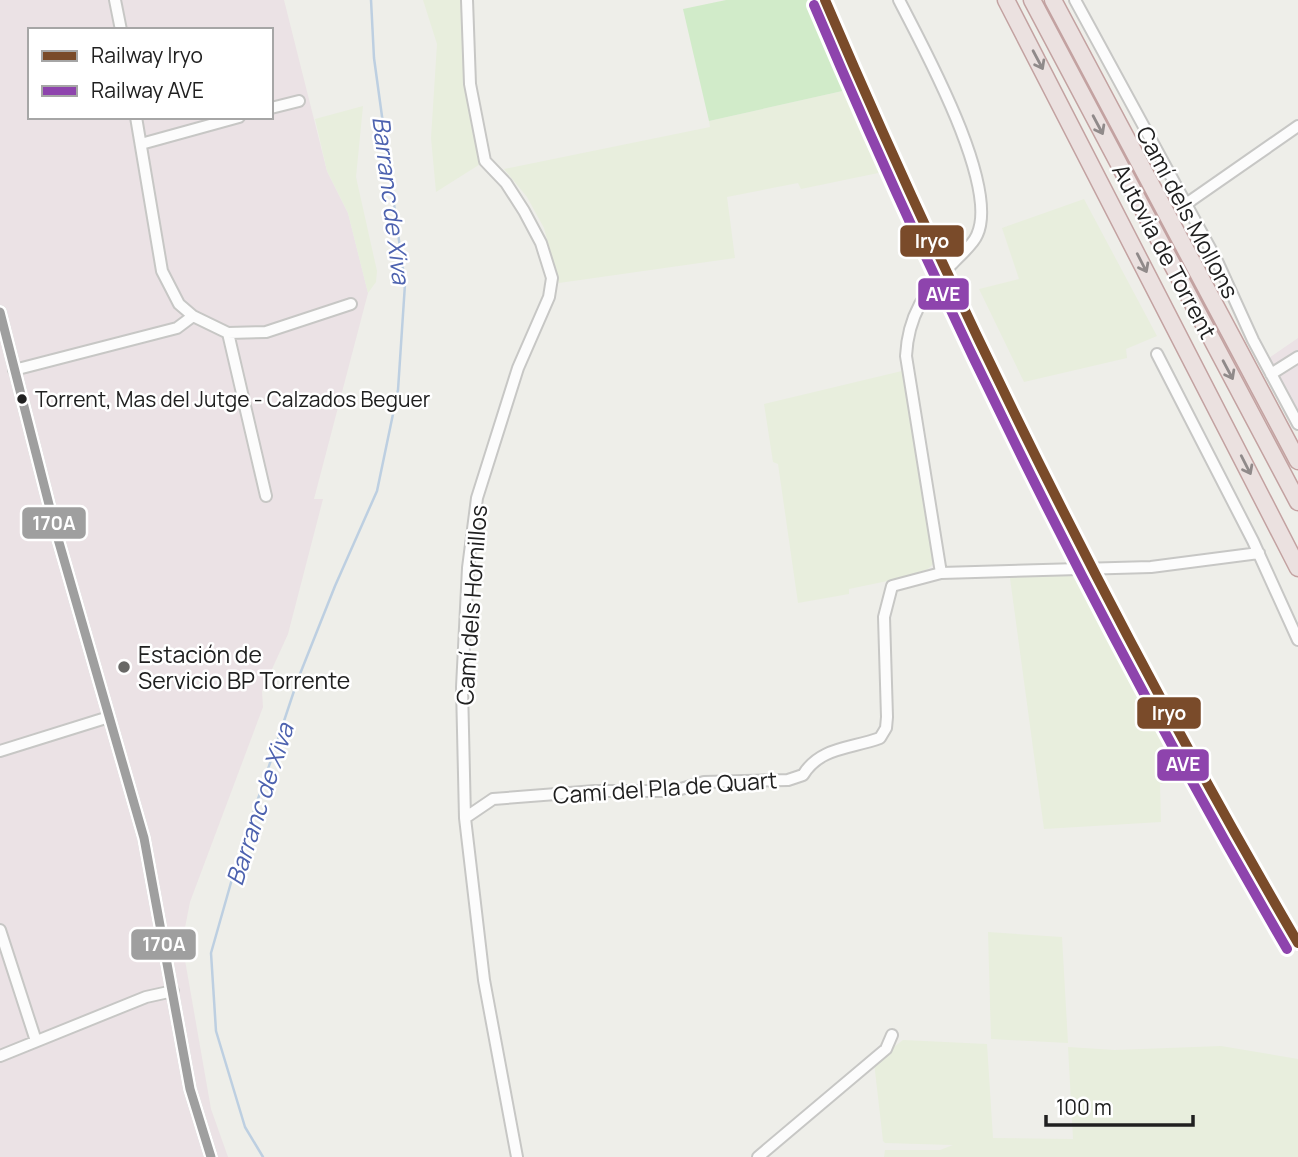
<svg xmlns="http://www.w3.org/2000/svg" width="1298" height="1157" viewBox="0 0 1298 1157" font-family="Manrope,sans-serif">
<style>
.industrial{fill:#ebe2e5;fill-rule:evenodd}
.farmland{fill:#e8eedd}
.grass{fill:#d1ebc9}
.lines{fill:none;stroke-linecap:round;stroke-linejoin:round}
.stream{stroke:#bdcfe1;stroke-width:2.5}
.minor-casing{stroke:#c7c7c5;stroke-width:14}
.highway-casing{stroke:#c3a2a1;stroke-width:19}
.minor{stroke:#fcfcfc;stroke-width:10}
.highway{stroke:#ebe1e0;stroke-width:16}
.bus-1-casing{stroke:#fff;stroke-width:14}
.bus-1{stroke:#9f9f9f;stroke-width:9}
.rail-1-casing{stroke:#fff;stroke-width:16}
.rail-2-casing{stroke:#fff;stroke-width:16}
.rail-1{stroke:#7a4b2a;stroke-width:10}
.rail-2{stroke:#8e44ad;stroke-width:10}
.oneway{stroke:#908a8a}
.bus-dot{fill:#202020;stroke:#fff;stroke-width:2.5}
.poi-dot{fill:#686866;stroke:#fff;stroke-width:2.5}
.labels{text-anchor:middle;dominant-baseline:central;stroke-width:5;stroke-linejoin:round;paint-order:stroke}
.bus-label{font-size:21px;fill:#202020;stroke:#fff;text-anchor:start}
.street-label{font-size:23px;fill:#202020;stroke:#fff}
.poi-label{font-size:23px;fill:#202020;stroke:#fff;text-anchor:start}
.water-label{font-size:24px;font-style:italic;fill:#4d62af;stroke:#fff}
.line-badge{stroke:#fff;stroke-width:2.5}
.badge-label{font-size:19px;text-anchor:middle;font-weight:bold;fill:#fff}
</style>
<rect width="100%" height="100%" fill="#eeeee9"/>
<path class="industrial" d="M0,0H284L327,171L348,213L368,293L314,499H323L288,634L262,691L263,707L190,902L182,943L211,1109L228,1157H0ZM30,30H271V117H30Z
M1298,338V420L1266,360Z"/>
<path class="farmland" d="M423,0H462L465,86L485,161L436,192L431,138L437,44Z
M847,90L883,172L801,189L798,183L727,197L735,258L559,283L544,228L527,197L504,169L710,127L709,121Z
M363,106L356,177L377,271L376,282L368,293L348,213L327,171L315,119Z
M1084,199L1157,336L1126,349L1127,358L1024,382L979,289L1019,279L1002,228Z
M906,370L934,563L928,569L897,579L849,589V594L798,603L778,464L773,462L764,404Z
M1073,569L1188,784H1160L1161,822L1044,829L1009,571Z
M988,932L1062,937L1068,1043L991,1039Z
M903,1040L987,1044L993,1138L1073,1139L1068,1047L1115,1050L1221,1046L1298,1059V1157H884L885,1150H940L953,1145L885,1143L883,1141L874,1062Z"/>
<path class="grass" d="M726,0H809L847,90L709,121L683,9Z"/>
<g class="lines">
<path class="stream" d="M263,1157L245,1127L216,1031L211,953L236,865L298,679L335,586L377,491L398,390L405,284L374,58L371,0"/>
<g class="minor-casing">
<path id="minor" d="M115,0L121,30
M467,0L470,84L485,161L506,183L524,211L541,243L552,278L549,297L518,368L477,498L468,568L462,687L465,818L484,980L517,1157
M899,0C923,47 1000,186 977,235C973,245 960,255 953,263C925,290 908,316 906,356L941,573
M1075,0L1217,261L1253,340L1298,424
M271,108L299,101
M136,117L162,271L179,304L193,316
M141,144L239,117
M1186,204L1298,126
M0,312L56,532L144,838L190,1089L211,1157
M228,333L266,496
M1157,354L1253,541L1298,640
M14,370L177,328L193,316L228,333L266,332L351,304
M1271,374L1298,357
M0,751L109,717
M465,818L493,799L595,791H674L704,782L788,780L803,775C820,747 850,749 880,738L886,728L887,717L884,617L892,586L941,573L1151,567L1259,553
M0,930L36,1041
M0,1056L146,997L173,991
M758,1157L886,1049L892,1035"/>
</g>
<g class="highway-casing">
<path id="highway" d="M1006,0L1298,568
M1032,0L1298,502
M1053,0L1298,461"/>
</g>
<use href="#minor" class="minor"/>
<use href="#highway" class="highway"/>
<g class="bus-1-casing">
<path id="bus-1" d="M0,312L56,532L144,838L190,1089L211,1157"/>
</g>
<use href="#bus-1" class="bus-1"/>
<g class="rail-1-casing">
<path id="rail-1" d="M825,0C964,325 1120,638 1298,943"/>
</g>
<g class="rail-2-casing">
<path id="rail-2" d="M814,5C952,330 1109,644 1287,949"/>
</g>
<use href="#rail-1" class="rail-1"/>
<use href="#rail-2" class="rail-2"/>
</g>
<defs><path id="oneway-shaft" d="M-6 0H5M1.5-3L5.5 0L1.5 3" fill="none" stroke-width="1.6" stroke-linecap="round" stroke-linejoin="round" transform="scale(1.75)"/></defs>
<g class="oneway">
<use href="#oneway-shaft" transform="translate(1038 60) rotate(62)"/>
<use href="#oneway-shaft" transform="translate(1098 125) rotate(62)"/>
<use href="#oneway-shaft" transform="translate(1142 263) rotate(63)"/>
<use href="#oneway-shaft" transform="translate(1228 370) rotate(62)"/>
<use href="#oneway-shaft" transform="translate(1246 465) rotate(63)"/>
</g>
<circle class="bus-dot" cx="22" cy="399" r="6"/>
<circle class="poi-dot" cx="124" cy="667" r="7"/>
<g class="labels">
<g class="bus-label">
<text x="35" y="399">Torrent, Mas del Jutge - Calzados Beguer</text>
</g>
<g class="street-label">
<text transform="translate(1188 212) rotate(62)">Camí dels Mollons</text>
<text transform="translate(1165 251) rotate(62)">Autovia de Torrent</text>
<text transform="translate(471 605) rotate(-86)">Camí dels Hornillos</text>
<text transform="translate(665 787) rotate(-4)">Camí del Pla de Quart</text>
</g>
<g class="poi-label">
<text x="138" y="654">Estación de<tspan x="138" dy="26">Servicio BP Torrente</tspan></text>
</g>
<g class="water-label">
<text transform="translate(392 200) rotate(83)">Barranc de Xiva</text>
<text transform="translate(259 804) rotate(-72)">Barranc de Xiva</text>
</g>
</g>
<g class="line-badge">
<rect x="899" y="224" width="66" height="34" rx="7" fill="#7a4b2a"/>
<rect x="917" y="277" width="53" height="34" rx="7" fill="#8e44ad"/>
<rect x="21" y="506" width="66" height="34" rx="7" fill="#9f9f9f"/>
<rect x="1136" y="696" width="66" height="34" rx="7" fill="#7a4b2a"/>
<rect x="1156" y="748" width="54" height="34" rx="7" fill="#8e44ad"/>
<rect x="130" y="928" width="67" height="33" rx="7" fill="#9f9f9f"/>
</g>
<g class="badge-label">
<text x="932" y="248">Iryo</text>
<text x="943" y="301">AVE</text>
<text x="54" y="530">170A</text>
<text x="1169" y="720">Iryo</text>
<text x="1183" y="771">AVE</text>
<text x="164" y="951">170A</text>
</g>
<rect x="28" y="28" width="245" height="91" fill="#ffffff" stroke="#a6a6a6" stroke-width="2"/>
<rect x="42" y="51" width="35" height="10" fill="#7a4b2a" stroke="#a6a6a6" stroke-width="2"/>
<text x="91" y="63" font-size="21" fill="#202020">Railway Iryo</text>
<rect x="42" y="86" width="35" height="10" fill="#8e44ad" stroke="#a6a6a6" stroke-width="2"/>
<text x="91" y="98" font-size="21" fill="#202020">Railway AVE</text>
<path d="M1046 1115v10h147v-10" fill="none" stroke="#202020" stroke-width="3.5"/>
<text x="1056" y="1115" font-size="21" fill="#202020" stroke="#ffffff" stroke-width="5" paint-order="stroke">100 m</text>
</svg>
